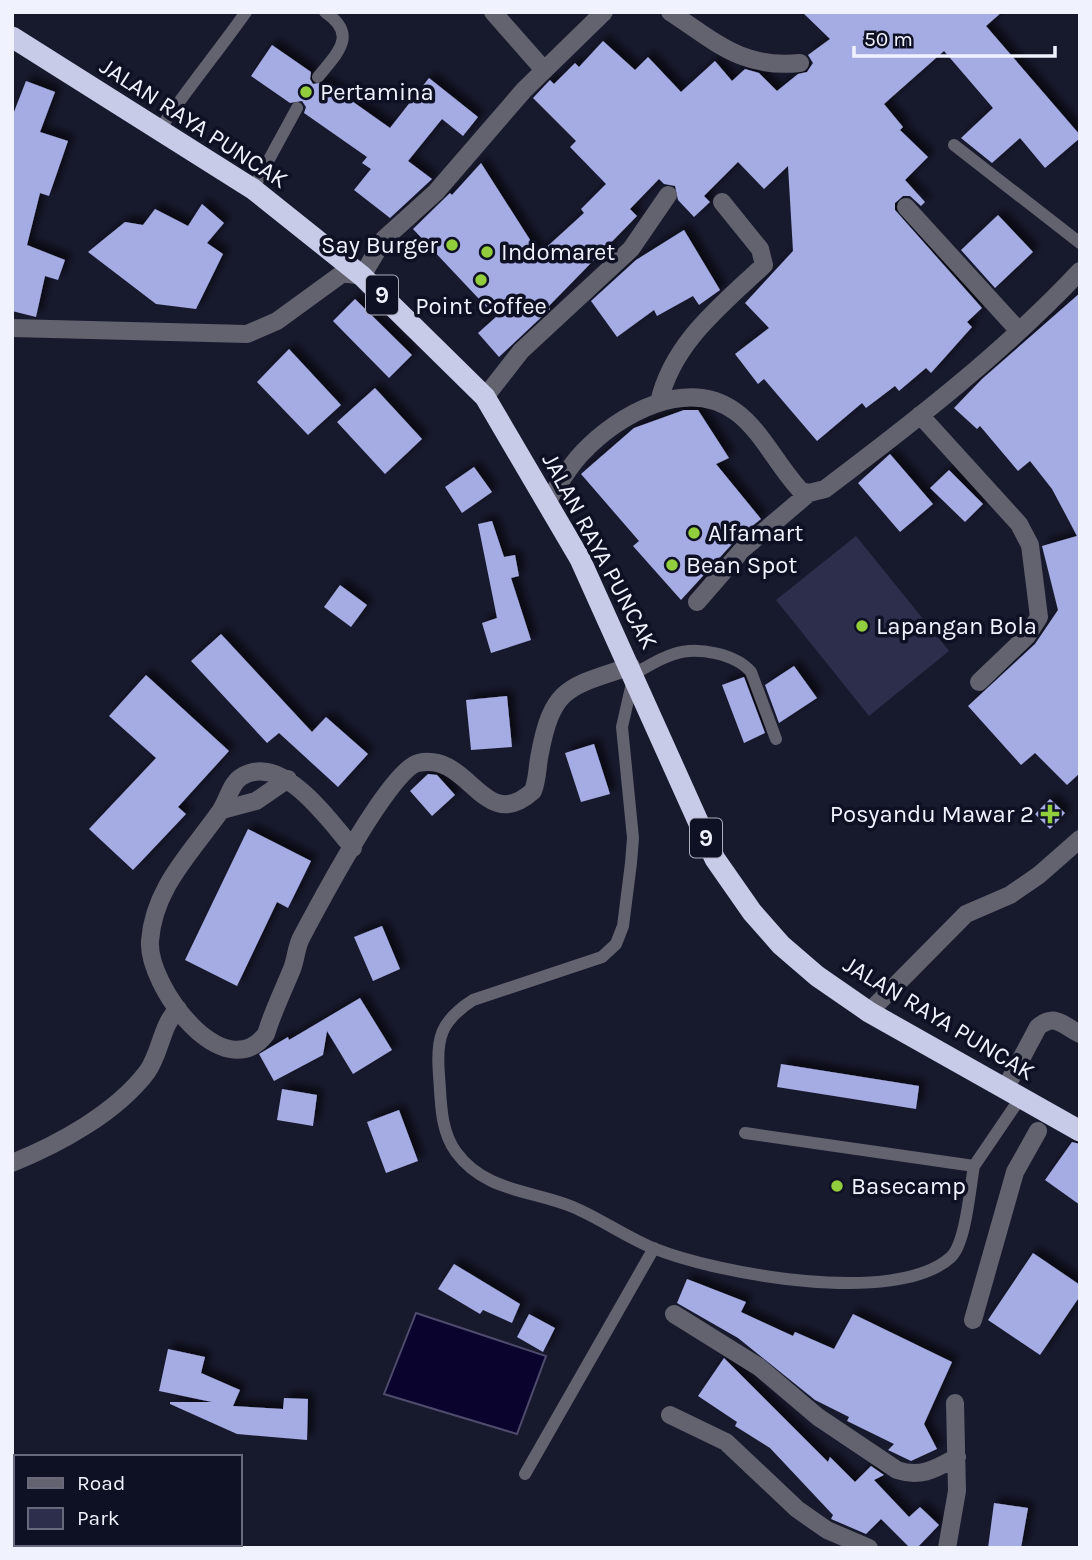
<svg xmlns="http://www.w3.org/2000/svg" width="1092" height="1560" viewBox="0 0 1092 1560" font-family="Karla,sans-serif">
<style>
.green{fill:#2c2e4c}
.water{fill:#09032d;stroke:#4e4b6c;stroke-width:2}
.building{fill:#a5abe3;filter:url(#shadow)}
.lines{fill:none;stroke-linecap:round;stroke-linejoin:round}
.lane{stroke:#62636f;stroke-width:12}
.street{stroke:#62636f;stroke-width:18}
.highway{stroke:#c7cbe8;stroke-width:21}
.poi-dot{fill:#92cd3e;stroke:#0e1023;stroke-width:2.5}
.labels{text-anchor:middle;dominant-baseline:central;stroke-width:7;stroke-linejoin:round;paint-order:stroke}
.shield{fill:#0e1023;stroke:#acaebc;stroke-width:2}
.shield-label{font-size:23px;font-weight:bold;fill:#f0f2fe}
.poi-label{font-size:24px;fill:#f0f2fe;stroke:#0e1023;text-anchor:start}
.street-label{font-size:24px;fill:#f0f2fe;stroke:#0e1023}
</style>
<defs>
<filter id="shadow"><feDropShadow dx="6" dy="-6" stdDeviation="3.5" flood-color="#0009"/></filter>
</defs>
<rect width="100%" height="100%" fill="#17192d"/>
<path class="green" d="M856,536L949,651L869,716L776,600Z"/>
<path class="water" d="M416,1313L546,1356L517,1434L384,1394Z"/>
<path class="building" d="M802,12H1002L986,26L1080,135V138L1045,168L1020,138L992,163L961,138L993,108L944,51L884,104L903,127L900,130L928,157L905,180L925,202L921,206L910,196H903L895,203V210L982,308L967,322L972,327L931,373L926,368L899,391L895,386L866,408L862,403L817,441L764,379L758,384L735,354L769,328L745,303L793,251L788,166L764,189L738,162L704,196L710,202L694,217L678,200L675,186L664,184L659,179L630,209L637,216L548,307L550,309L499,357L478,333L496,317L413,229L450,193L452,195L481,163L539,254L584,213L581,209L606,184L570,147L576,141L533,98L550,80L554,84L575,63L579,67L603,41L635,70L648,57L681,92L715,61L732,81L745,69L759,73L777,91L798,74L807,72L813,63L808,55L830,39Z
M272,45L311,72L310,79L313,84L325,82L390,128L429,78L478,117L463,136L442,119L408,161L432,179L390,218L354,190L371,169L362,163L367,157L304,113L306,107L302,101L290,103L251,76Z
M26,81L55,92L40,132L68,141L49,196L40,193L27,245L65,260L58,280L45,276L36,317L12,311V117Z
M202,204L224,223L207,243L223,254L196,309L156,304L88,252L125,222L143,225L155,209L188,226Z
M998,215L1033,252L995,288L961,250Z
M684,230L720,290L699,305L693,296L657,316L654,310L617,337L591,301L636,260Z
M1080,293V773L1067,785L1035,753L1021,765L968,706L1035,644L1058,610L1042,546L1077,536L1052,489L1030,461L1018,471L980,426L977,429L954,408L982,379Z
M355,299L412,355L389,378L333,321Z
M289,349L341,405L308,435L257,382Z
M375,388L422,439L385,474L337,422Z
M684,410H698L729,458L716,464L761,519L746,531L729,538L733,543L681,600L633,546L639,541L581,474L634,428Z
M890,454L933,504L900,532L858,483Z
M474,467L492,492L462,513L445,487Z
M949,470L983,504L965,522L930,488Z
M492,521L504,557L515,555L519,576L511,578L531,640L491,653L482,623L497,618L478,524Z
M340,585L367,605L351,627L324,607Z
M221,634L312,732L326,717L368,754L338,787L279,733L267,743L191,661Z
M794,666L817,698L779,723L765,685Z
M146,675L229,751L178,807L186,814L133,870L89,829L156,758L109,716Z
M744,677L765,733L744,743L722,685Z
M507,696L512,747L471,750L466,700Z
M594,744L610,794L581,802L565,753Z
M428,774L437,775L455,795L432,816L410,791Z
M1050,799L1065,813L1050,829L1035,814Z
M248,829L311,861L288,908L277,902L237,986L185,960Z
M382,926L400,969L373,981L354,937Z
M360,998L392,1050L353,1074L327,1031L323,1055L274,1081L259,1054L288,1037L289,1040Z
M781,1064L919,1086L916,1109L777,1087Z
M282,1089L317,1095L313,1126L277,1120Z
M399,1110L418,1161L386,1173L367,1122Z
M1072,1142L1080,1144V1205L1045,1180Z
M1033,1253L1080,1285V1296L1040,1355L988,1320Z
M454,1264L520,1304L512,1323L483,1310L480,1314L438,1289Z
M687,1279L746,1302L741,1312L793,1336L795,1332L834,1349L853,1314L952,1362L924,1424L937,1449L911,1461L888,1450L894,1444L847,1421L849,1417L815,1400L738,1338L677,1303Z
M529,1314L555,1328L543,1352L517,1337Z
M168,1349L205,1357L201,1373L240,1390L233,1406L283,1409L284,1398L308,1399L307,1440L237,1434L170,1404V1402H212L159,1391Z
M724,1358L828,1462L830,1457L855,1482L871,1466L884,1475L874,1480L909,1517L920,1507L939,1525L917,1548H910L881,1519L866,1534L831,1519L833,1515L770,1448L735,1426L737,1422L698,1396Z
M994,1503L1028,1508L1021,1548H988Z"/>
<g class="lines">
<path class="lane" d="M318,77C337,53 359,35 325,12
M158,132C186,90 217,53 246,12
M954,145L1080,243
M253,189L297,108
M776,739L751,672C736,654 697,646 674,654C660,658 647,667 634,674L622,727L633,838L631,863L623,926L616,944L602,957L473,1000C440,1021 436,1039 439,1075C441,1101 440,1130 456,1152C485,1192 532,1190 573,1207C601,1219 626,1237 653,1248C717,1274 897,1307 951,1257C966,1243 970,1187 974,1166
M745,1133L974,1166L1021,1097
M525,1474L654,1248"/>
<path class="street" d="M493,12L544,70
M670,12C716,42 742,69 800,63
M906,207L1019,331
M12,328L247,334L277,321L343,273L362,276L384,239L436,192L524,90L604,12
M485,397L521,351L631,249L668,195
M659,402C673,342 721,306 764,265L760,249L722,202
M920,415L1019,524L1030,545L1039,617L1027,636L979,682
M548,500C559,485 569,466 583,452C619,414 687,376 736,412C762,431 778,467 801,491L809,493L825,489C915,421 1003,353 1080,271
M697,602L743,549L809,493
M222,810L256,801L288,779
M353,848C330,822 282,751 241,777C230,784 227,803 219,813C190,854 154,888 150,941C147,986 224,1089 266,1034C273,1011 283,991 292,969C296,959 296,948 301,938C317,908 390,769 418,763C470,751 483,836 533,791C538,778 537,766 540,753C553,684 571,687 631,666
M869,1012L966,914L1010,895L1039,875L1080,839
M1005,1089L1038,1027C1056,1013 1062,1025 1080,1034
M12,1163C59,1144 116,1113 147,1072C161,1053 161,1025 178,1009
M674,1314L759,1367L818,1417L897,1470C921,1478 935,1469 957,1457
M973,1320L1015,1172L1038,1131
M670,1415L726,1442L797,1509L827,1530L869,1548
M947,1548L957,1491L955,1403"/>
<path class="highway" d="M12,37L253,189L362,276L485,397L580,559L715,859L752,912L781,945L817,976L869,1012L1080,1131"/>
</g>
<g class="poi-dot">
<circle cx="306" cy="92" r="7"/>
<circle cx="452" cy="245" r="7"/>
<circle cx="487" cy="252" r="7"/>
<circle cx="481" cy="280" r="7"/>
<circle cx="694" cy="533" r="7"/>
<circle cx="672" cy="565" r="7"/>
<circle cx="862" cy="626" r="7"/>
<path d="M1046.5 803.5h7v7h7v7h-7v7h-7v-7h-7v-7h7z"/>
<circle cx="837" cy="1186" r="7"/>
</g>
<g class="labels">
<g class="shield">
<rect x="366" y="275.5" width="32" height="39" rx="5"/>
<rect x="690" y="818.5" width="32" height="39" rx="5"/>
</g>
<g class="shield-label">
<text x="382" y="295">9</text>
<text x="706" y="838">9</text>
</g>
<g class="poi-label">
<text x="320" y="92">Pertamina</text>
<text x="438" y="245" text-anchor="end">Say Burger</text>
<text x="501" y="252">Indomaret</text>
<text x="481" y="306" text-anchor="middle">Point Coffee</text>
<text x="708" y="533">Alfamart</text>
<text x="686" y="565">Bean Spot</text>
<text x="876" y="626">Lapangan Bola</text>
<text x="1034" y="814" text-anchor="end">Posyandu Mawar 2</text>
<text x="851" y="1186">Basecamp</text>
</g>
<g class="street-label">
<text transform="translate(194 123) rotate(33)">JALAN RAYA PUNCAK</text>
<text transform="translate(600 551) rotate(62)">JALAN RAYA PUNCAK</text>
<text transform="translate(939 1018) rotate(31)">JALAN RAYA PUNCAK</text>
</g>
</g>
<rect width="1092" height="1560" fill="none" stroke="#f0f2fe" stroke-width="28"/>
<rect x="14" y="1455" width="228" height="91" fill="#0e1023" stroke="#686a7b" stroke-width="2"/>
<rect x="28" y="1478" width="35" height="10" fill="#62636f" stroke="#686a7b" stroke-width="2"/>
<text x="77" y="1490" font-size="21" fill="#f0f2fe">Road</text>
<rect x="28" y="1508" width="35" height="21" fill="#2c2e4c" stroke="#686a7b" stroke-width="2"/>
<text x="77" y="1525" font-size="21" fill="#f0f2fe">Park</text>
<path d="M854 46v10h201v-10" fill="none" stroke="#f0f2fe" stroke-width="3.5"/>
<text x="864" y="46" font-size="21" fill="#f0f2fe" stroke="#0e1023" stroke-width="5" paint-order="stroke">50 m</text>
</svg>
